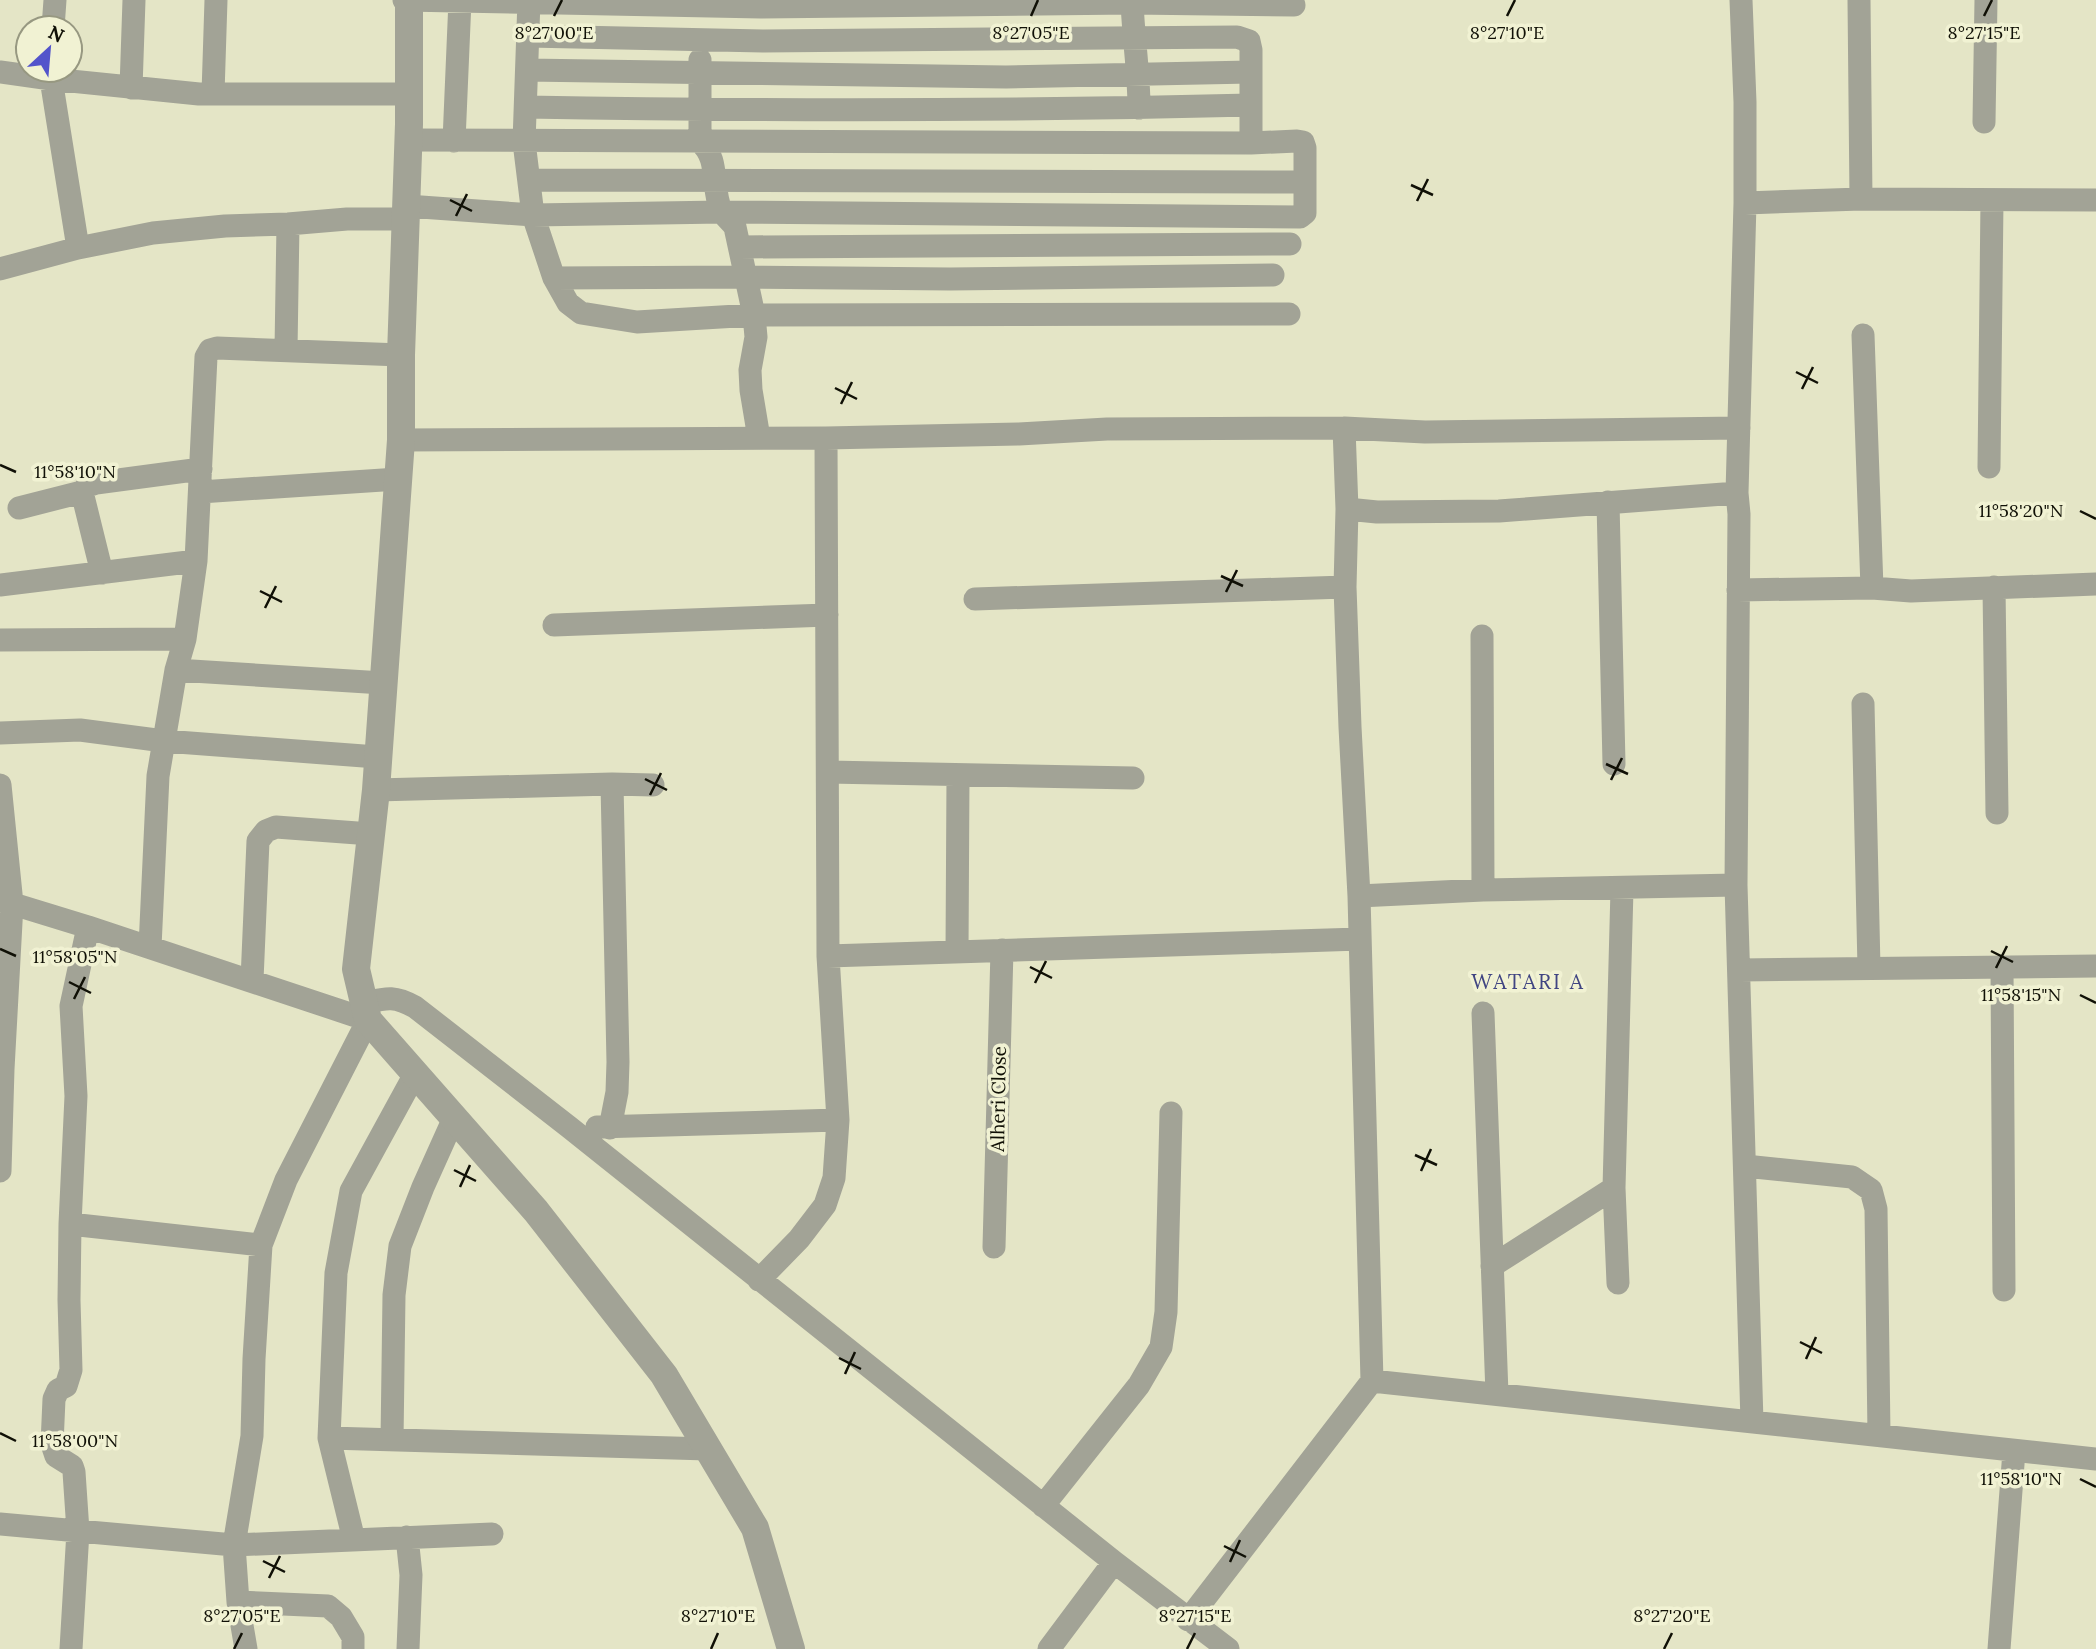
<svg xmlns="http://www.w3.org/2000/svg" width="2096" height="1649" viewBox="0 0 2096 1649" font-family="Lora,serif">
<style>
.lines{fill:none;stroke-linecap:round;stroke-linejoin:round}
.minor{stroke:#a2a396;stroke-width:23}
.tertiary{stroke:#a2a396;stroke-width:28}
.ticks{fill:none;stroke:#101006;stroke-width:2.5}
.labels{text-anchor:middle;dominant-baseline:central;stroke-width:7;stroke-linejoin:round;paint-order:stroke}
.street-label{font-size:19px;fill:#101006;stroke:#f1f2d3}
.neighbourhood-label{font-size:21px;letter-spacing:2px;fill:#404582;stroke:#f1f2d3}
.ticks-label{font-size:18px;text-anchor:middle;fill:#101006;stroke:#f1f2d3;stroke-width:7;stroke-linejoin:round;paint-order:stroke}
</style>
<rect width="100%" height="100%" fill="#e4e5c6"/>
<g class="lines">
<path class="minor" d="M404,0L761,7L1132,3L1294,5
M529,0L524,142L533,215L554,278L568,303L581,313L637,322L754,315L1289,314
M1132,0C1133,36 1139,71 1139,108
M1741,0L1745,102V203L1737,493L1739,514L1736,885L1752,1422
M1859,0L1861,199
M53,28L55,0
M528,36L763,41L1237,37L1249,41L1251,50V143
M700,60V142C720,158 711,188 721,210C724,216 731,221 735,227L754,315L756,337L750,370L751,390L759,438
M51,70V79L78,248
M527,70L1006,77L1251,72
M0,72L51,79L199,94H409
M131,88L134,0
M213,94L216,0
M526,107C768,111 1009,111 1251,105
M1984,122L1986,0
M454,141L460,0
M529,180L1304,182
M1745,203L1861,199L2096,200
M407,206L533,215L722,212L1300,217L1305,213V148L1303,142L1297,141L1251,143L409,140
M740,247L1290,244
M0,269L78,248L153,233L225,226L288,224L347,219H407
M554,278L746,277L950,279L1273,275
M1863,335L1872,588
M286,350L288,224
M1344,428L1425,432L1739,428
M401,440L826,438L1019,434L1107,429L1344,428L1347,509L1345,587L1350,727L1359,896L1483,890L1736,885
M1989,467L1992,200
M200,492L398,479
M1608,502L1614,764
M19,508L82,492
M1347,509L1377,512L1499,511L1737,493
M102,573L82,492L87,486L96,483L201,469
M0,585L196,561
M1994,587L1997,813
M1738,590L1872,588L1911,591L2096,584
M975,599L1345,587
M554,625L827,615
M1482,636L1483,890
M0,640L185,639
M176,670L383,683
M1863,704L1869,968
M0,733L80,730L164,741L377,757
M828,772L1133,778
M0,785L12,904L3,1069L0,1171
M376,790L612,784L653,785
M0,900L88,927L368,1020L286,1180L261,1245L254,1359L252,1436L234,1545L238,1602L246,1649
M150,947L158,776L176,670L185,639L196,561L206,357L210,350L217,348L401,355
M957,952L958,775
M828,956L1360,939
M2002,967L2004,1290
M1740,970L2096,966
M252,980L258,841L266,831L276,827L371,834
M364,1003C386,998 394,995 415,1007L569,1127L1114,1562L1228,1649
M1483,1013L1497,1394
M597,1127L838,1120
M610,1128L617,1092L618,1062L612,784
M1745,1166L1852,1177L1871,1190L1876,1209L1879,1435
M70,1224L261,1245
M994,1247L1002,950
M1492,1266L1614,1188
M759,1280L799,1239L825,1205L834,1178L838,1120L828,956L826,438
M1618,1283L1614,1188L1622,889
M1372,1381L2096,1459
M329,1438L708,1449
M392,1440L394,1295L400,1246L423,1187L454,1118
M1043,1506L1139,1385L1161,1347L1166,1312L1171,1113
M0,1524L234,1545L492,1534
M407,1537L411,1575L408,1649
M354,1540L329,1438L336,1273L351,1191L415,1074
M238,1602L328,1606L341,1617L353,1637V1649
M1188,1620L1372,1381L1359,896
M71,1649L78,1531L74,1472L72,1466L56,1456L52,1444L54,1399L58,1390L66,1386L71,1370L69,1300L70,1224L76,1096L71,1006L88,927
M1049,1649L1114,1562
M1999,1649L2014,1451"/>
<path class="tertiary" d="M409,0V124L401,355V440L376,790L356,969L368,1020L536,1211L664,1375L755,1528L791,1649"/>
</g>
<path class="ticks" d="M554,16L562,0M1031,16L1038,0M1507,16L1515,0M1984,16L1992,0M1411,185L1433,195M450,200L472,211M1417,201L1428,179M456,216L467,194M1796,372L1818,383M835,388L857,399M1802,389L1813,367M841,404L852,382M0,465L16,472M2080,511L2096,519M1221,576L1243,586M260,591L282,602M1226,592L1237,570M265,608L276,586M1606,764L1628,774M645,779L667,790M1611,780L1622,758M650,795L661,773M0,949L16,956M1991,951L2013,962M1030,967L1052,978M1996,968L2007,946M69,982L91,993M1035,983L1046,961M2080,995L2096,1003M74,999L85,977M1415,1155L1437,1165M454,1170L476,1181M1421,1171L1431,1149M460,1187L470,1165M1800,1342L1822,1353M839,1358L861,1369M1806,1359L1816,1337M845,1374L855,1352M0,1433L16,1441M2080,1479L2096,1487M1224,1546L1246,1557M263,1561L285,1572M1230,1562L1240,1540M269,1578L280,1556M234,1649L242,1633M711,1649L718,1633M1187,1649L1195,1633M1664,1649L1672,1633"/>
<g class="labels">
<g class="street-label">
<text transform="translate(998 1099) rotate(-89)">Alheri Close</text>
</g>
<g class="neighbourhood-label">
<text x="1528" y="981">WATARI A</text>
</g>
</g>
<g class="ticks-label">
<text x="554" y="39">8°27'00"E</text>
<text x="1031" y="39">8°27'05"E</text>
<text x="1507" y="39">8°27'10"E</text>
<text x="1984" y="39">8°27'15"E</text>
<text x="75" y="478">11°58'10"N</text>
<text x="2021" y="517">11°58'20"N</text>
<text x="75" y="963">11°58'05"N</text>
<text x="2021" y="1001">11°58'15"N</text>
<text x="75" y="1447">11°58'00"N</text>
<text x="2021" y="1485">11°58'10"N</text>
<text x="242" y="1622">8°27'05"E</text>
<text x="718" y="1622">8°27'10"E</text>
<text x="1195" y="1622">8°27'15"E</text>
<text x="1672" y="1622">8°27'20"E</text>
</g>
<g transform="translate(49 49) rotate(26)"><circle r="33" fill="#f1f2d3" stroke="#979881" stroke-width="2"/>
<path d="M0-5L12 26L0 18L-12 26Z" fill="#5354cb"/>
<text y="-10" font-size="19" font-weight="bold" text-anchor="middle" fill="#101006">N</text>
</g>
</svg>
